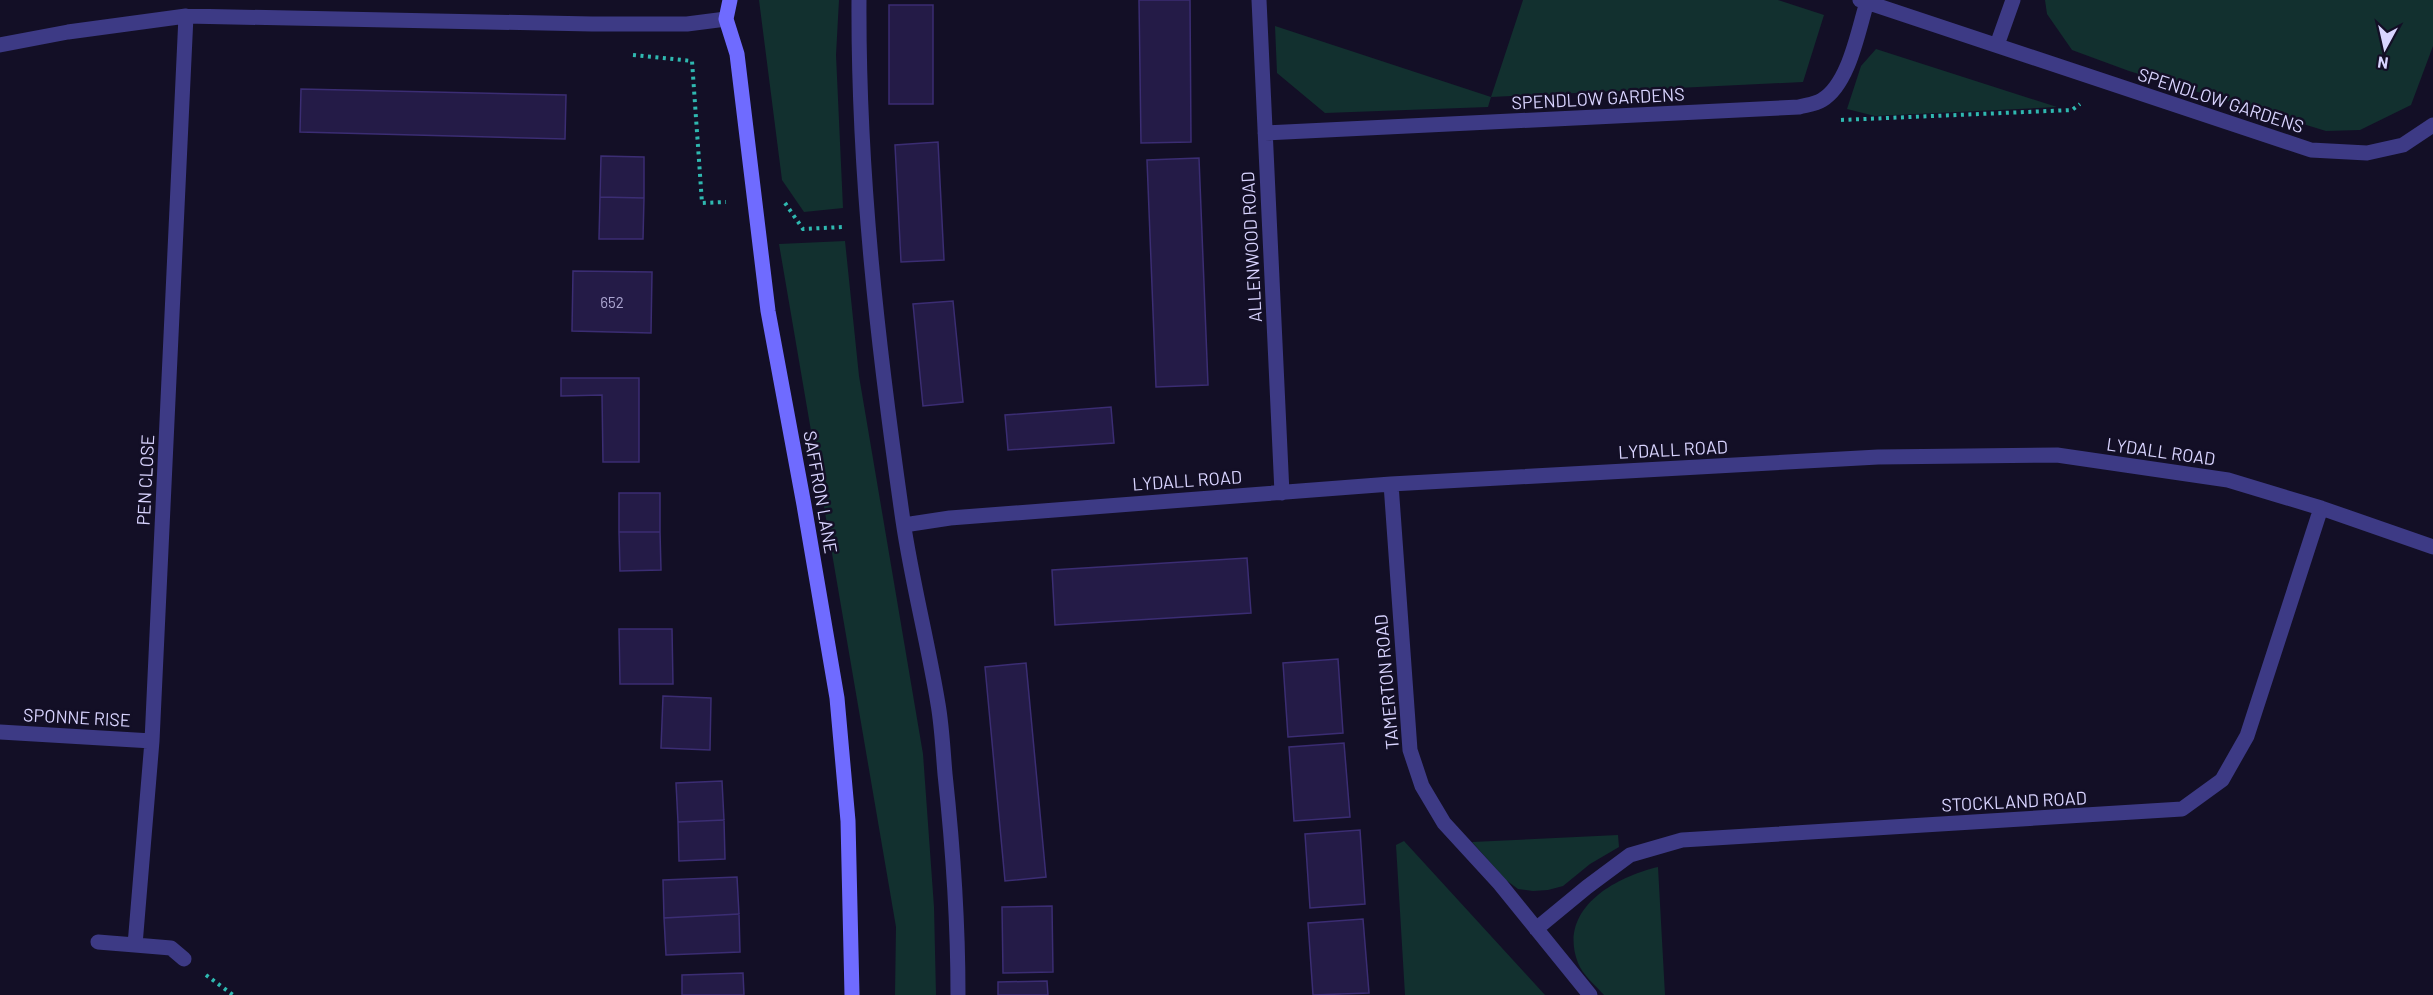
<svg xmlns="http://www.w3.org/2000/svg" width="2433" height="995" viewBox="0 0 2433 995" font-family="Barlow,sans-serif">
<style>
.green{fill:#12302f}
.building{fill:#241b47;stroke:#3b2d73;stroke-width:1.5}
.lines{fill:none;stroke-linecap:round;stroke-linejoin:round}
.path{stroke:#2fb8b0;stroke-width:4;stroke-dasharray:3 4.5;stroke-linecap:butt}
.minor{stroke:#3d3a85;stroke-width:15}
.secondary{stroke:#6f6bff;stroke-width:15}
.labels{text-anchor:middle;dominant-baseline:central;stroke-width:5;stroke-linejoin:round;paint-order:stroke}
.number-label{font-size:15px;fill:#aca6d1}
.street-label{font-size:18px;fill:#d9d4ff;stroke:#130f26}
</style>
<rect width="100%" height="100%" fill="#130f26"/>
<path class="green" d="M759,0H839L836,55L843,208L804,212L782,180Z
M1523,0H1778L1824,15L1803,82L1491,97L1488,107L1325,113L1277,73L1275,26L1491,97Z
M2045,0H2433V46L2411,105L2360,130L2326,131L2129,71L2072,50L2047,14Z
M1876,49L2057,107L1875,116L1847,109L1861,66Z
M845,241L859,376L923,754L934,907L936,995H895L896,927L779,244Z
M1618,835L1619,847L1590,864L1563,886L1548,890L1533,891L1518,889L1506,880L1472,842Z
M1404,841L1545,995H1405L1396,845Z
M1658,867L1665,995H1604C1595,985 1582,974 1578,963C1557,909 1615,877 1658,867Z"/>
<path class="building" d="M1139,0H1190L1191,142L1141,143Z
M889,5H933V104H889Z
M301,89L566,95L565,139L300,132Z
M938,142L944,260L901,262L895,145Z
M601,156L644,157V198L600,197Z
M1199,158L1208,385L1156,387L1147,160Z
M600,197L644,198L643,239H599Z
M573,271L652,272L651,333L572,331Z
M953,301L963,402L923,406L913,304Z
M561,378H639V462H603L602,395L561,396Z
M1111,407L1114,443L1008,450L1005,415Z
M619,493H660V532H619Z
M619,532H660L661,570L620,571Z
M1247,558L1251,613L1055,625L1052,570Z
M619,629H672L673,684H620Z
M1338,659L1343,733L1288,737L1283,663Z
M1026,663L1046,877L1005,881L985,667Z
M663,696L711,698L710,750L661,748Z
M1344,743L1350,817L1294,821L1289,747Z
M722,781L724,820L678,822L676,783Z
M724,820L725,859L679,861L678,822Z
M1360,830L1365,904L1310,908L1305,834Z
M737,877L739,914L664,918L663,880Z
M1052,906L1053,972L1003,973L1002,907Z
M739,914L740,952L666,955L664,918Z
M1363,919L1369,993L1313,995L1308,923Z
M743,973L744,995H682V975Z
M1047,981L1048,995H998V982Z"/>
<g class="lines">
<path class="path" d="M633,55L692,61L702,203L726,202
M1841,120L2072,110L2080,104
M785,203L803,229L842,227
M206,975L233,995"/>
<path class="minor" d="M859,0C858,176 878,347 903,521C912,582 928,643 938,704C942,727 943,751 945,774C953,848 958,921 958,995
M1259,0L1282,493
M1860,0L2311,150L2367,153L2403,145L2433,125
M0,45L68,32L186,16L592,24H687L726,19
M1997,45L2013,0
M1265,133L1799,107C1806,105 1816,104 1822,100C1849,84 1858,31 1867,2
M1391,484L1410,750L1422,786L1444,823L1500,884L1590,995
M904,525L950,518L1391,484L1878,457L2057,455L2228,480L2321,508L2433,547
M0,732L152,741
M1536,929L1587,887L1630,855L1682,840L2182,809L2222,780L2247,736L2321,508
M98,942L135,945L152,741L186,16
M135,945L171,948L184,959"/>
<path class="secondary" d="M730,0L726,19L737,54L768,311L804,505L837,698L848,821L852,995"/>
</g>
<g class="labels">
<g class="number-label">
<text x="612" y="302">652</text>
</g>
<g class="street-label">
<text transform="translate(1598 98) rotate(-3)">SPENDLOW GARDENS</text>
<text transform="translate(2221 100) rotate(18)">SPENDLOW GARDENS</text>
<text transform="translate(1251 247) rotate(-93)">ALLENWOOD ROAD</text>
<text transform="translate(1673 449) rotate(-3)">LYDALL ROAD</text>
<text transform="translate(2161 451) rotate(8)">LYDALL ROAD</text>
<text transform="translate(145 480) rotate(-87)">PEN CLOSE</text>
<text transform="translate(1187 480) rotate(-4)">LYDALL ROAD</text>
<text transform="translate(821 492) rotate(80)">SAFFRON LANE</text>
<text transform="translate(1386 682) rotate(-95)">TAMERTON ROAD</text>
<text transform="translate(77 717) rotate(3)">SPONNE RISE</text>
<text transform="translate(2014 801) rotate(-3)">STOCKLAND ROAD</text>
</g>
</g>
<g transform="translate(2385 48) rotate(188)" stroke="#130f26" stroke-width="4.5" paint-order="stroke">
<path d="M0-4.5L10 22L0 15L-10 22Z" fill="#d9d4ff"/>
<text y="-9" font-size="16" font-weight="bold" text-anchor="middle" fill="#d9d4ff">N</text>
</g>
</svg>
